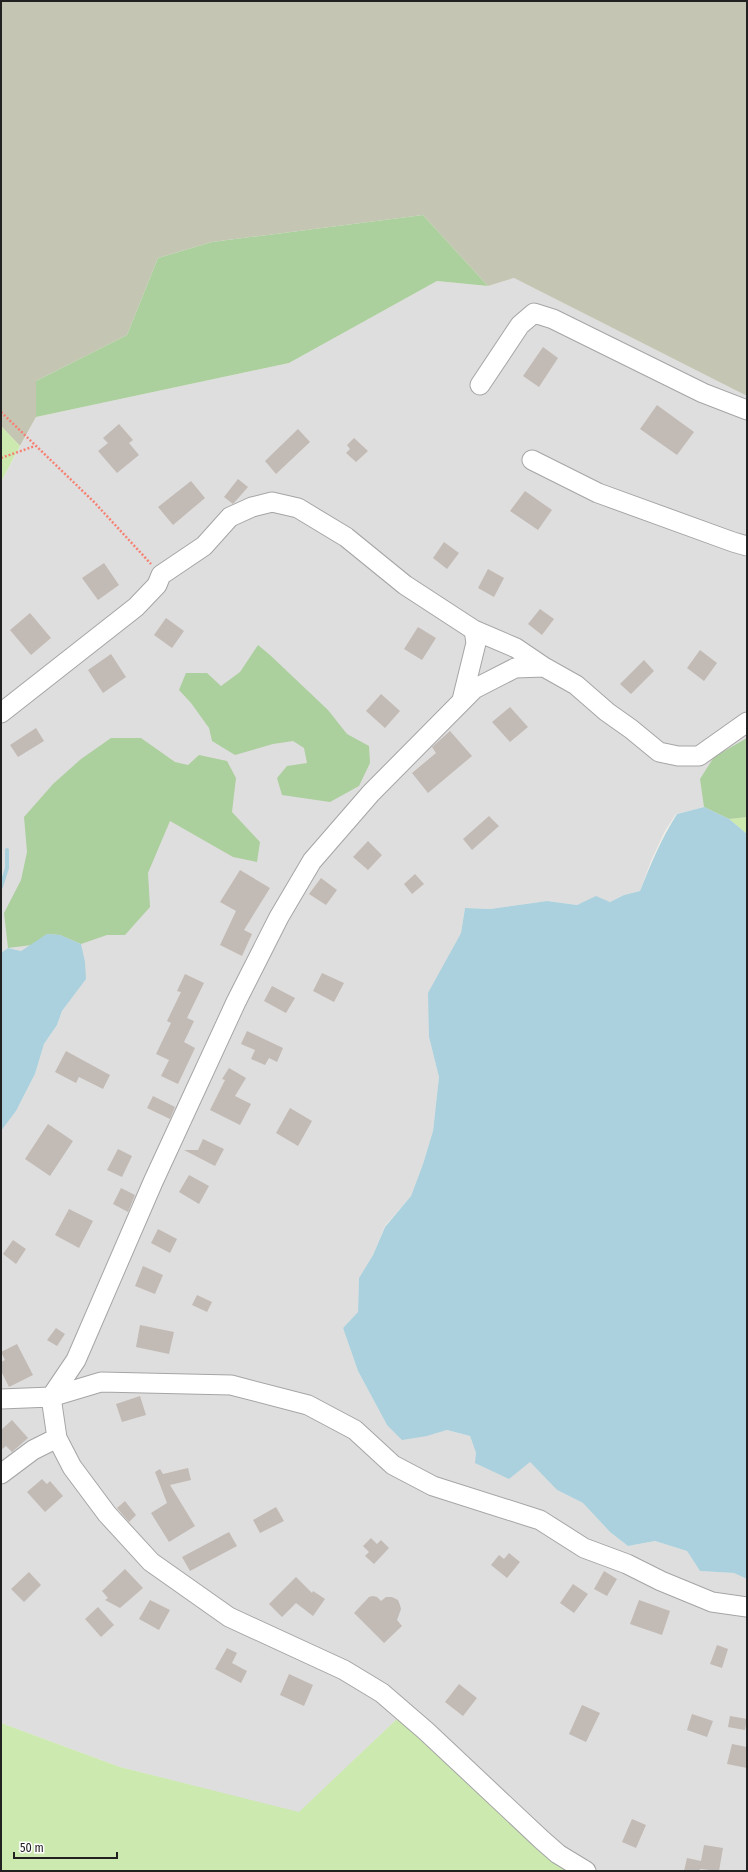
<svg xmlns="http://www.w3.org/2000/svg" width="748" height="1872" viewBox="0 0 748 1872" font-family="'Fira Sans Condensed',sans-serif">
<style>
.residential{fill:#dfdede}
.construction{fill:#c5c5b3}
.grass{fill:#cce9b0}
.forest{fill:#accf9e}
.water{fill:#aad1dd}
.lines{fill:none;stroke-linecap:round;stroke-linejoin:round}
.stream{stroke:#aad1dd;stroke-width:4}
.building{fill:#c2bab4}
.minor-casing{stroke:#a5a5a5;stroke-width:21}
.path{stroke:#f68173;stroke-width:2.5;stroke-dasharray:2 2;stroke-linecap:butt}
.minor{stroke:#fff;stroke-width:19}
</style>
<rect width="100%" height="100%" fill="#f1eee8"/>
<path class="residential" d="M514,278L747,396V834L729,819L704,807L676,814L665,831L651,861L640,891L624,895L610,902L596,897L577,905L547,901L490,909L465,908L461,933L449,955L429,1037L439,1077L433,1131L423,1164L411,1196L385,1226L373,1255L359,1278L358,1312L343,1328L358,1371L387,1425L427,1436L447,1430L470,1436L476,1453L530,1462L557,1490L583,1503L610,1532L628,1546L655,1541L687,1551L700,1571L734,1573L747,1579V1871H576L399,1717L299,1813L120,1767L1,1723V1131L16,1111L35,1074L44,1044L57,1025L62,1011L86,978L32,945L21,951L8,948L1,953V482L36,417L289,363L437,281L488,286Z"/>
<path class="construction" d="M1,1H747V396L514,278L488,286L423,215L212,242L158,258L127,335L36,381V417L20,446L1,426Z"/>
<path class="grass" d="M1,426L20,446L1,482Z
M747,817V834L729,819Z
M399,1717L576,1871H1V1723L120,1767L299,1812Z"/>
<path class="forest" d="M423,215L488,286L437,281L289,363L36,417V381L127,335L158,258L212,242Z
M258,645L270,655L328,710L347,734L369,746L370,763L359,786L330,802L282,795L277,778L287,766L307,763L304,748L293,741L273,744L235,755L212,741L209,728L191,703L179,690L186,673H207L221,686L240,672Z
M111,738H141L175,762L188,765L199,755L227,761L236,778L232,812L260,842L257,862L233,857L170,821L148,873L150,907L125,935H107L81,944L60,935L47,934L32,945L8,948L4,913L21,880L27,852L24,817L53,784L81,759Z
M747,738V817L729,819L704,807L700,779L714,757Z"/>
<path class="water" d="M704,807L729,819L747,834V1579L734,1573L700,1571L687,1551L655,1541L628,1546L610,1532L583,1503L557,1490L530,1462L509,1479L475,1463L476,1453L470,1436L447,1430L427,1436L402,1440L387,1425L358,1371L343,1328L358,1312L359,1278L373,1255L385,1227L411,1196L423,1164L433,1131L439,1077L429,1037L428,993L461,933L465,908L490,909L547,901L577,905L596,896L610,902L624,895L640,891C651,864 661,839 677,814Z
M47,934L60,935L81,944L85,962L86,979L62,1011L57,1025L44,1044L35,1074L16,1111L1,1131V953L8,948L21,951Z"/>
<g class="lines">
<path class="stream" d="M1,887L7,868V850"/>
</g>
<path class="building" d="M543,347L558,358L539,387L523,376Z
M657,405L694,432L677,455L640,429Z
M119,424L133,440L129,443L139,455L117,473L98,451L108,443L103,438Z
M298,429L310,442L276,474L265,461Z
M354,438L368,451L356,462L346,453L350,449L347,445Z
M238,479L248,487L233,504L224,497Z
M191,481L205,498L173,525L158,507Z
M525,491L552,510L538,530L510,511Z
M444,542L459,553L447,569L433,558Z
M104,563L119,585L98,600L82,578Z
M488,569L504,578L494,597L478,588Z
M540,609L554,619L542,635L528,624Z
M30,613L51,638L31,655L10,630Z
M166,618L184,631L172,648L154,635Z
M418,627L436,638L422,660L404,649Z
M700,650L717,663L704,681L687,668Z
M111,654L126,677L103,693L88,670Z
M644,660L654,671L631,694L620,684Z
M381,694L400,711L385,728L366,711Z
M510,707L528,727L510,742L492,722Z
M36,728L44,741L18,757L10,745Z
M450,731L472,756L428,793L412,773L436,753L432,747Z
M489,816L499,826L472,850L463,839Z
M368,841L382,855L368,870L353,857Z
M240,870L270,888L244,930L252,934L242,956L220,945L236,911L220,902Z
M415,874L424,884L412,894L404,884Z
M321,878L337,890L326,905L309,894Z
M322,973L344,983L334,1002L313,991Z
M185,974L204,983L187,1018L194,1021L184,1042L195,1048L178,1084L161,1076L169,1060L156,1054L171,1023L167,1021L181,992L177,991Z
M272,986L295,998L286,1013L264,1001Z
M247,1031L283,1048L277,1062L269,1058L265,1065L251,1059L255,1050L241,1044Z
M66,1051L110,1075L103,1089L79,1077L76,1083L55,1072Z
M229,1068L246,1078L235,1096L251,1104L240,1125L210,1110L225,1080L222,1079Z
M153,1096L175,1107L170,1119L147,1108Z
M290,1108L312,1121L298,1146L276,1133Z
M48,1124L73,1141L50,1176L25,1159Z
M203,1139L224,1149L215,1166L184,1150H198Z
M118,1149L132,1156L122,1177L107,1170Z
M189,1175L209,1186L199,1204L179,1192Z
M121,1188L135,1195L128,1212L113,1204Z
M69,1209L93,1221L79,1248L55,1235Z
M158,1229L177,1239L170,1253L151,1243Z
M13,1240L26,1249L16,1264L3,1254Z
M143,1266L163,1275L155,1294L135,1286Z
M197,1295L212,1302L207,1312L192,1305Z
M140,1325L174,1332L169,1354L136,1347Z
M56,1328L65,1334L57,1346L47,1340Z
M17,1344L33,1375L9,1387L1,1371V1362L5,1360L1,1352Z
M140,1396L146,1415L122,1422L116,1404Z
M12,1420L28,1438L12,1452L6,1446L1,1450V1430Z
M188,1468L191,1480L170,1485L195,1526L169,1542L151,1513L167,1503L155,1472L160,1469L163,1474Z
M42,1479L47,1484L50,1481L63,1496L45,1512L27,1492Z
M125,1501L136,1515L129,1522L117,1508Z
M276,1507L284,1521L260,1533L253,1520Z
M229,1532L237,1546L190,1571L182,1557Z
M371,1538L377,1544L381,1540L389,1548L374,1564L365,1556L369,1552L363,1546Z
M509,1553L520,1562L507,1578L491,1565L499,1555L504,1559Z
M125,1569L143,1588L120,1608L105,1600L108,1598L102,1591Z
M604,1571L617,1579L607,1596L594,1589Z
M29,1572L41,1585L24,1602L11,1589Z
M296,1577L312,1593L313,1591L325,1599L313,1616L296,1603L282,1617L269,1604Z
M573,1584L588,1594L574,1613L560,1603Z
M373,1596L377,1597L381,1601L386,1597H392L398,1600L400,1605L401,1609L397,1620L402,1626L384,1643L354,1613L369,1597Z
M150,1600L170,1610L159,1630L139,1619Z
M639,1600L670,1611L662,1635L630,1624Z
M98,1607L114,1625L101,1637L85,1619Z
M717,1645L728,1649L722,1668L710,1664Z
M227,1648L237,1653L232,1663L247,1671L241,1683L215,1669Z
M289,1674L313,1685L304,1706L280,1695Z
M459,1684L477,1698L463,1716L445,1702Z
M582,1705L600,1713L586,1742L569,1734Z
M692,1714L713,1721L707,1737L687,1730Z
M730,1716L747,1719L745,1730L728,1727Z
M732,1744L747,1747V1768L727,1764Z
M632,1819L646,1825L636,1848L622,1842Z
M704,1845L723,1848L719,1871L700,1869V1871H684L687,1858L701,1861Z"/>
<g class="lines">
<g class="minor-casing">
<path id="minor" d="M480,385L520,325L534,313L553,319L703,393L747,410
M532,460L598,493L733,542L747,546
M474,630L516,648L544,667
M1,713L136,607L157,585L161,575L204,546L230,517L252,507L272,502L298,508L346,537L405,585L474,630L476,643L462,700
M1,1399L51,1397L101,1382L231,1385L308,1405L355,1430L393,1465L433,1486L540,1520L584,1548L627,1564L661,1581L712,1602L747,1607
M1,1474L33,1450L57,1438
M586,1871L558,1854L542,1840L426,1731L382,1693L344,1670L229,1617L151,1562L107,1514L72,1467L57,1438L51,1397L76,1360L153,1182L236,1002L279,917L312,861L371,793L474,689L515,668L544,667L576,685L607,712L631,729L659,752L678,756H699L747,722"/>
</g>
<path class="path" d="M1,412L94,502L151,564
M1,458L35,446"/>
<use href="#minor" class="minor"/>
</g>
<rect width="748" height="1872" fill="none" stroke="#212121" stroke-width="4"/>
<path d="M14 1852v6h103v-6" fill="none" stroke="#212121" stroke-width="2"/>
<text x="20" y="1852" font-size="12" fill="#212121" stroke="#ffffff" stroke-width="3" paint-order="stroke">50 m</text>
</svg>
